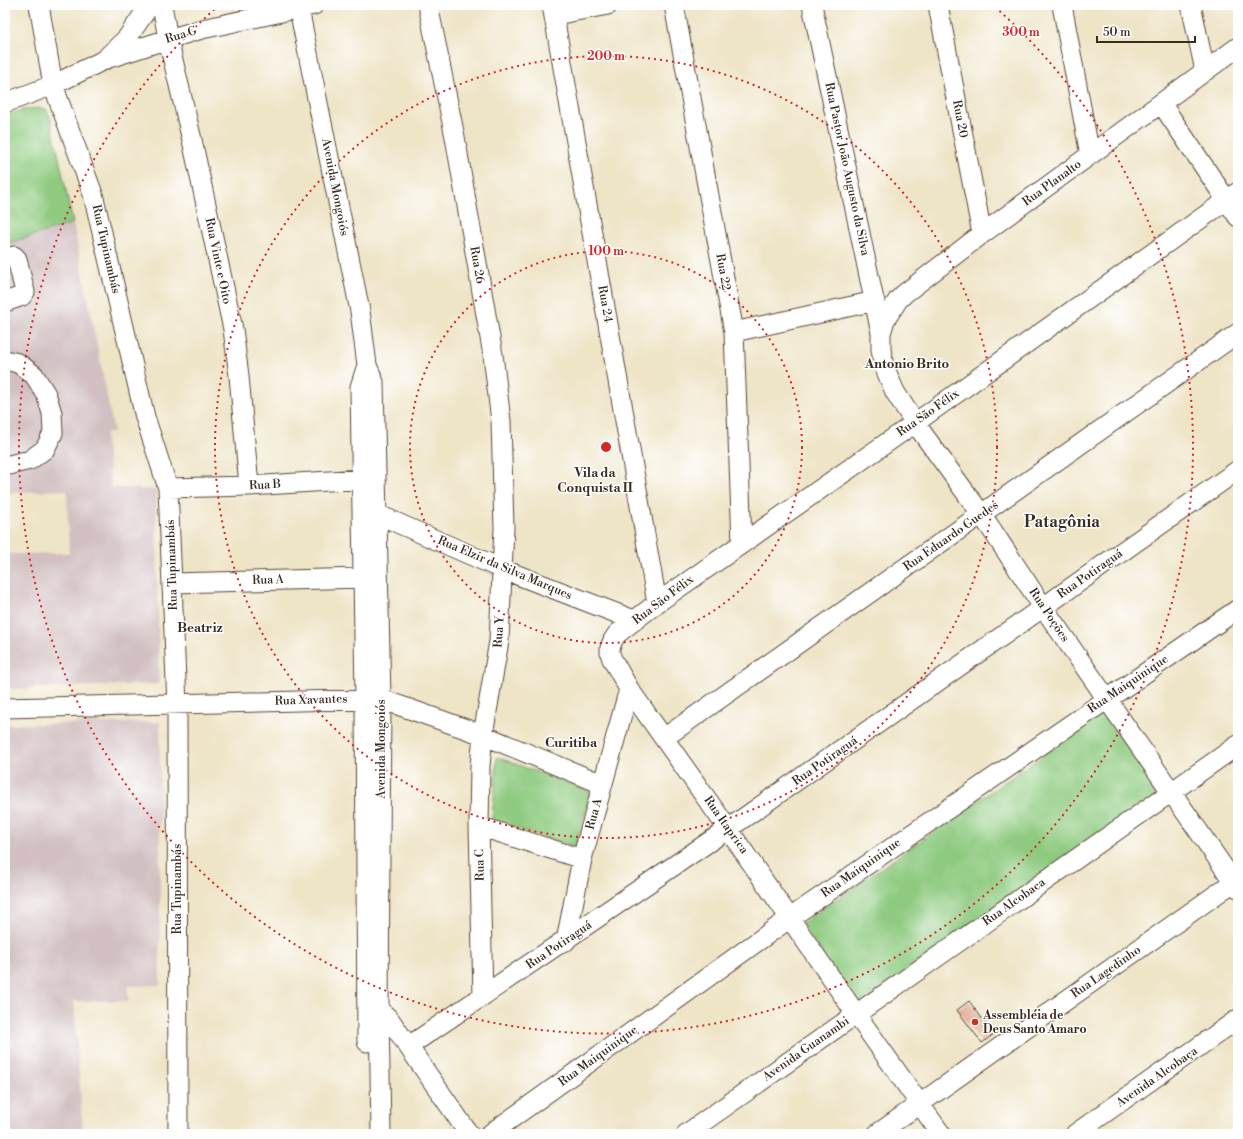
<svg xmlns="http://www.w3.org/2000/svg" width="1243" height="1139" viewBox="0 0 1243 1139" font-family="'Libre Bodoni',serif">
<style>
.industrial{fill:#d2bfc1}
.green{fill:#8eca7f;stroke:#647a4e}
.building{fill:#e3ad97}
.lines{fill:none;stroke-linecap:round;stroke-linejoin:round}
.minor-casing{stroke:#564637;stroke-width:21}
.minor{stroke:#fff;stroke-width:19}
.ring{fill:none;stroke:#d62828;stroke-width:2;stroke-dasharray:2 4}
.poi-dot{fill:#c8321e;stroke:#fff;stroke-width:1.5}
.labels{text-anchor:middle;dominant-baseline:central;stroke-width:3;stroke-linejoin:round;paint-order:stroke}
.street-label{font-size:12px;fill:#3b2a1e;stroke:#fff}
.poi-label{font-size:12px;font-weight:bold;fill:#3b2a1e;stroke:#fff;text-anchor:start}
.neighbourhood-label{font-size:13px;font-weight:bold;fill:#3b2a1e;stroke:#fff}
.district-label{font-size:16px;font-weight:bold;fill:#3b2a1e;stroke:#fff}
.centre{fill:#d62828;stroke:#fff;stroke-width:2}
.ring-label{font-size:12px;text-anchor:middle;font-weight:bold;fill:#d62828;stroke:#fff;stroke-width:3;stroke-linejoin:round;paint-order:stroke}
</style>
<rect width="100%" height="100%" fill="#fff"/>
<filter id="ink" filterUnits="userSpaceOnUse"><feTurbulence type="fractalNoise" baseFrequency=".025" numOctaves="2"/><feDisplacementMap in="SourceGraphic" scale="8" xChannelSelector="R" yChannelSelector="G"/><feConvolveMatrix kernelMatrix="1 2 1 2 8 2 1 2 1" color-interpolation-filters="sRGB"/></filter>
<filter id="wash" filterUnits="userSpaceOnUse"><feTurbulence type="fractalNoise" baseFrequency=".012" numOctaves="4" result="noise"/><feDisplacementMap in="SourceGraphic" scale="16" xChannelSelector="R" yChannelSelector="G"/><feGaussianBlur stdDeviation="0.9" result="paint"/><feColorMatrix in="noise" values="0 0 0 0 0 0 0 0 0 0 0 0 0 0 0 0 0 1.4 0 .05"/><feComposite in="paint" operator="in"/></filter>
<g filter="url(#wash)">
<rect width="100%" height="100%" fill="#eee4c6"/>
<path class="industrial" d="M73,223L114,432L105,434L111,487L156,490L159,684L5,689V554L69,553L67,490L5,493V244Z
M160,722V985L128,986V1001H74L83,1134H5V725Z"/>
<path class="green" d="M38,108L46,109L50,116L73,223L5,244V116L26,109Z
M1105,712L1163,793L860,1007L801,924Z
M497,757L591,792L576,847L492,821Z"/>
<g id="blocks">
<path class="building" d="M969,1001L994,1034L982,1043L957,1010Z"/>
</g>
</g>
<g filter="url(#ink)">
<use href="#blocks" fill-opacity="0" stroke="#564637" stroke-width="1"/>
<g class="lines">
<g class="minor-casing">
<path id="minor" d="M39,5L53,85L93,194L145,417L168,488L177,705L178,1134
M162,5L168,39L192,140L233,329L239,376L249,486
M428,5L455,137L493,355L501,421L504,528L499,641L483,735L480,766L479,826L483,996
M552,5L657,603
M674,5L734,332L742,543
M812,5L881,333
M938,5L982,234
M1062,5L1090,155
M1191,5L1205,71
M299,9L360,311L367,365L374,382L381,699L379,1011L381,1134
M555,15L608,5
M1238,47L982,234L904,294L898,300L885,320L881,333V349L884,366L895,392L915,423L982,515L1043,607L1238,888
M108,56L127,38L150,5
M5,103L53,85L106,59L168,39L202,29L314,5
M1161,103L1238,217
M5,258L14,256L17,259L25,292L22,296L5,302
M734,332L875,301
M5,360L18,363L34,375L46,394L52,413L53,433L45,449L30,460L5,466
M168,488L249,486L361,479
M377,514L502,569L634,620
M173,583L363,578
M5,708L381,699L483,735L602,784
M664,738L1238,333
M479,826L582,859
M566,941L582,859L629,689
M372,1012C381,1011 384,1013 390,1020L469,1134
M367,1042L365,698L360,387L367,365
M409,1046L728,829L1238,470
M490,1134L790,918L1238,609
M686,1134L1238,745
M877,1134L1238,879
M941,1134L856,1014L728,829L629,689L612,659L610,653V648L613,640L617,634L657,603L915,423L1238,192
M1075,1134L1238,1019"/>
</g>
<use href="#minor" class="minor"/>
</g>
</g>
<g class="ring">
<circle cx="606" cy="447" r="196"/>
<circle cx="606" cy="447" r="391"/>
<path d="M995 7A587 587 0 1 1 217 7"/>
</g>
<circle class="poi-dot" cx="975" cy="1022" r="4"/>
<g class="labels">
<g class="street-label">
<text transform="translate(181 35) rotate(-17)">Rua G</text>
<text transform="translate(960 119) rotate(79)">Rua 20</text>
<text transform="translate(847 169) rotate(78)">Rua Pastor João Augusto da Silva</text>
<text transform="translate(1052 183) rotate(-36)">Rua Planalto</text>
<text transform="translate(335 187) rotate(79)">Avenida Mongoiós</text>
<text transform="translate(106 249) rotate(77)">Rua Tupinambás</text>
<text transform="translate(218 261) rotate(78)">Rua Vinte e Oito</text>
<text transform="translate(477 265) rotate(80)">Rua 26</text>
<text transform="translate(723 272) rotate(80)">Rua 22</text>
<text transform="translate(605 304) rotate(80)">Rua 24</text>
<text transform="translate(928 413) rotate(-35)">Rua São Félix</text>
<text transform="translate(265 485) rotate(-3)">Rua B</text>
<text transform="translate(951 536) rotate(-35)">Rua Eduardo Guedes</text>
<text transform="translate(172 565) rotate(-92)">Rua Tupinambás</text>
<text transform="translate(505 568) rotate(23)">Rua Elzir da Silva Marques</text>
<text transform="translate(1090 574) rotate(-35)">Rua Potiraguá</text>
<text transform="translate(268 580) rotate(-2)">Rua A</text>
<text transform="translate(663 600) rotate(-37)">Rua São Félix</text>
<text transform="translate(1049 615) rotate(56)">Rua Poções</text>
<text transform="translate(499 632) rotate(-86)">Rua Y</text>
<text transform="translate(1128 684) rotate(-34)">Rua Maiquinique</text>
<text transform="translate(311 700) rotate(-2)">Rua Xavantes</text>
<text transform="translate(381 749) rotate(-90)">Avenida Mongoiós</text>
<text transform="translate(825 761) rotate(-35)">Rua Potiraguá</text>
<text transform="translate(594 814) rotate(-75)">Rua A</text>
<text transform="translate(726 825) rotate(55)">Rua Itaprica</text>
<text transform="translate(480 865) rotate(-91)">Rua C</text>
<text transform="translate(861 868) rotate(-35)">Rua Maiquinique</text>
<text transform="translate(177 889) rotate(-90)">Rua Tupinambás</text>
<text transform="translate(1014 902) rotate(-35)">Rua Alcobaca</text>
<text transform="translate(559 945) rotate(-34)">Rua Potiraguá</text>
<text transform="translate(1106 972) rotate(-35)">Rua Lagedinho</text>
<text transform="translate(806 1049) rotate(-35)">Avenida Guanambi</text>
<text transform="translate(598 1056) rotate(-36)">Rua Maiquinique</text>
<text transform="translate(1157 1077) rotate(-35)">Avenida Alcobaça</text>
</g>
<g class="poi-label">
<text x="983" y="1015">Assembléia de<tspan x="983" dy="14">Deus Santo Amaro</tspan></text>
</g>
<g class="neighbourhood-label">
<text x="907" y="364">Antonio Brito</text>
<text x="595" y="473">Vila da<tspan x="595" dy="15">Conquista II</tspan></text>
<text x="200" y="628">Beatriz</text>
<text x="571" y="743">Curitiba</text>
</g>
<g class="district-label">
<text x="1062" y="522">Patagônia</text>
</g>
</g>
<circle cx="606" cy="447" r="6" class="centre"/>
<g class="ring-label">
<text x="1021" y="36">300 m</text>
<text x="606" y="60">200 m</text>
<text x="606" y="255">100 m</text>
</g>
<rect width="1243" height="1139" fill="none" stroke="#fff" stroke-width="20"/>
<path d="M1097 36v6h98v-6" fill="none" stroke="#3b2a1e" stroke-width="2"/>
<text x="1103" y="36" font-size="12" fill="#3b2a1e" stroke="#ffffff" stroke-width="3" paint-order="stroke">50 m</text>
</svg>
